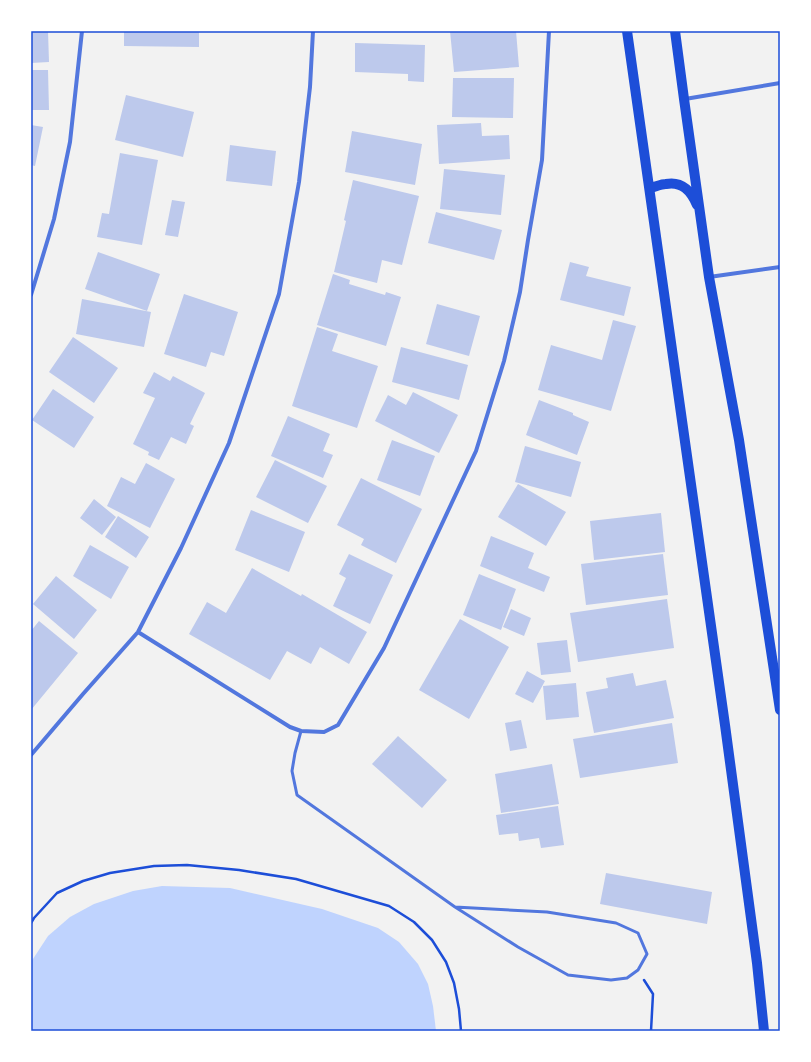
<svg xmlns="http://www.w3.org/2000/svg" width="811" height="1062" viewBox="0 0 811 1062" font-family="'Titillium Web',sans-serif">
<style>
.water{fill:#bfd3fe}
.building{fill:#bdc9ec}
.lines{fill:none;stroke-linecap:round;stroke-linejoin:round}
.path{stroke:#1d4ed8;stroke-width:2.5}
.service{stroke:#5277de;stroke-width:3}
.minor{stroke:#5277de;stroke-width:4}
.primary{stroke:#1d4ed8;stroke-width:10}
.neatline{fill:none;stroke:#1d4ed8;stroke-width:1.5}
</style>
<rect width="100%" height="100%" fill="#f2f2f2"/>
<path class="water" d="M162,886L230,888L322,909L378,928L399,942L418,964L428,984L433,1006L436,1031H31V962L48,936L70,917L94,904L133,891Z"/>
<path class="building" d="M31,31H48L49,62L31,63Z
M124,31H199V47L124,46Z
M450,31H516L519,67L454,72Z
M355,43L425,45L424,82L408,81V74L355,72Z
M31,70H48L49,110H31Z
M453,78H514L513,118L452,117Z
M126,95L194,112L183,157L115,140Z
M481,123L482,136L509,135L510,159L439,164L437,125Z
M31,125L43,127L35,166L31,165Z
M352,131L422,144L415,185L345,172Z
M230,145L276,151L272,186L226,181Z
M120,153L158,160L142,245L97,237L102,213L109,214Z
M444,169L505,175L501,215L440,209Z
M353,180L419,196L402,265L382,260L377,283L334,272L346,221L344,220Z
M172,200L185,202L178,237L165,235Z
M436,212L502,230L494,260L428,243Z
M98,252L160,274L147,311L85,289Z
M570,262L589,267L586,276L631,287L624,316L560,300Z
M333,274L350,280L349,284L385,295L386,292L401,297L386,346L317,325Z
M184,294L238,312L224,356L211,352L206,367L164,354Z
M82,299L151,312L144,347L76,334Z
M437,304L480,316L469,356L426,344Z
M613,320L636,326L611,411L538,390L551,345L602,360Z
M317,327L338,334L332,351L378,366L357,428L292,406Z
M73,337L118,368L94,403L49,372Z
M401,347L468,365L459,400L392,382Z
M154,372L170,381L173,376L205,393L190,424L194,426L186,444L171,437L159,460L148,455L149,452L133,444L155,398L143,393Z
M53,389L94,417L74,448L32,420Z
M413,392L458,415L439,453L375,421L388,395L406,405Z
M539,400L573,413V415L589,422L577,455L526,435Z
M288,416L330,434L323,451L333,455L323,478L271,456Z
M392,440L435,456L420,496L377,480Z
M525,446L581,462L571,497L515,482Z
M275,460L327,486L308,523L256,497Z
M146,463L175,479L150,528L107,506L121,477L135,484Z
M361,478L422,509L396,563L361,545L364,539L337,525Z
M518,484L566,512L546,546L498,517Z
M94,499L116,517L102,535L80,518Z
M251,510L305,532L289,572L235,550Z
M661,513L665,552L594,560L590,521Z
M118,516L149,537L136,558L105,537Z
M491,536L534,553L528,568L550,577L544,592L480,566Z
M90,545L129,567L111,599L73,576Z
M349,554L393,575L370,624L333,606L346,578L339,574Z
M663,554L668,595L586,605L581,564Z
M252,568L301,596L302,594L367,632L349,664L320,647L311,664L287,651L270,680L189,634L207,602L226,613Z
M479,574L516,589L501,630L463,615Z
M56,576L97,610L74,639L33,604Z
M667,599L674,648L578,662L570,613Z
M511,609L531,618L524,636L503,627Z
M460,619L509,647L469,719L419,690Z
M39,621L78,653L31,710V631Z
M567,640L571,672L541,675L537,643Z
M527,671L545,681L533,703L515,694Z
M633,673L636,686L666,680L674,718L594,733L586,692L608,688L606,678Z
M576,683L579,717L546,720L543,686Z
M521,720L527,748L510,751L505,723Z
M672,723L678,763L580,778L573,739Z
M398,736L447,780L422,808L372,764Z
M552,764L559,804L501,813L495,774Z
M558,806L564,845L541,848L539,838L519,841L518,833L499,835L496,815Z
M606,873L712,892L707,924L600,904Z"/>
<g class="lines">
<path class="path" d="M31,923L34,918L57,893L83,881L110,873L154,866L187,865L239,870L296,879L389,906L414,922L432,940L446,962L454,983L459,1009L461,1031
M644,980L653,994L651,1031"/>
<path class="service" d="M301,731L295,753L292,771L297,795L455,907L518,947L568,975L611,980L627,978L638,970L647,954L638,933L616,923L547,912L455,907"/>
<path class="minor" d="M685,99L780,83
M709,277L780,267
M31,295L54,219L70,142L82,31
M138,632L290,727L301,731L324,732L338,725L384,648L476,451L504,361L520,292L528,240L542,160L549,31
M31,755L83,694L138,632L181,548L229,443L279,294L299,182L310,87L313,31"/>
<path class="primary" d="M627,31L725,725L757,963L764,1031
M675,31L684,99L709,277L739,440L780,710
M650,188C655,187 661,184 666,184C682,181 691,191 697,205"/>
</g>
<rect width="811" height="1062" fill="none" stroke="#ffffff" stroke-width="64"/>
<rect x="32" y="32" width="747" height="998" class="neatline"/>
</svg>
